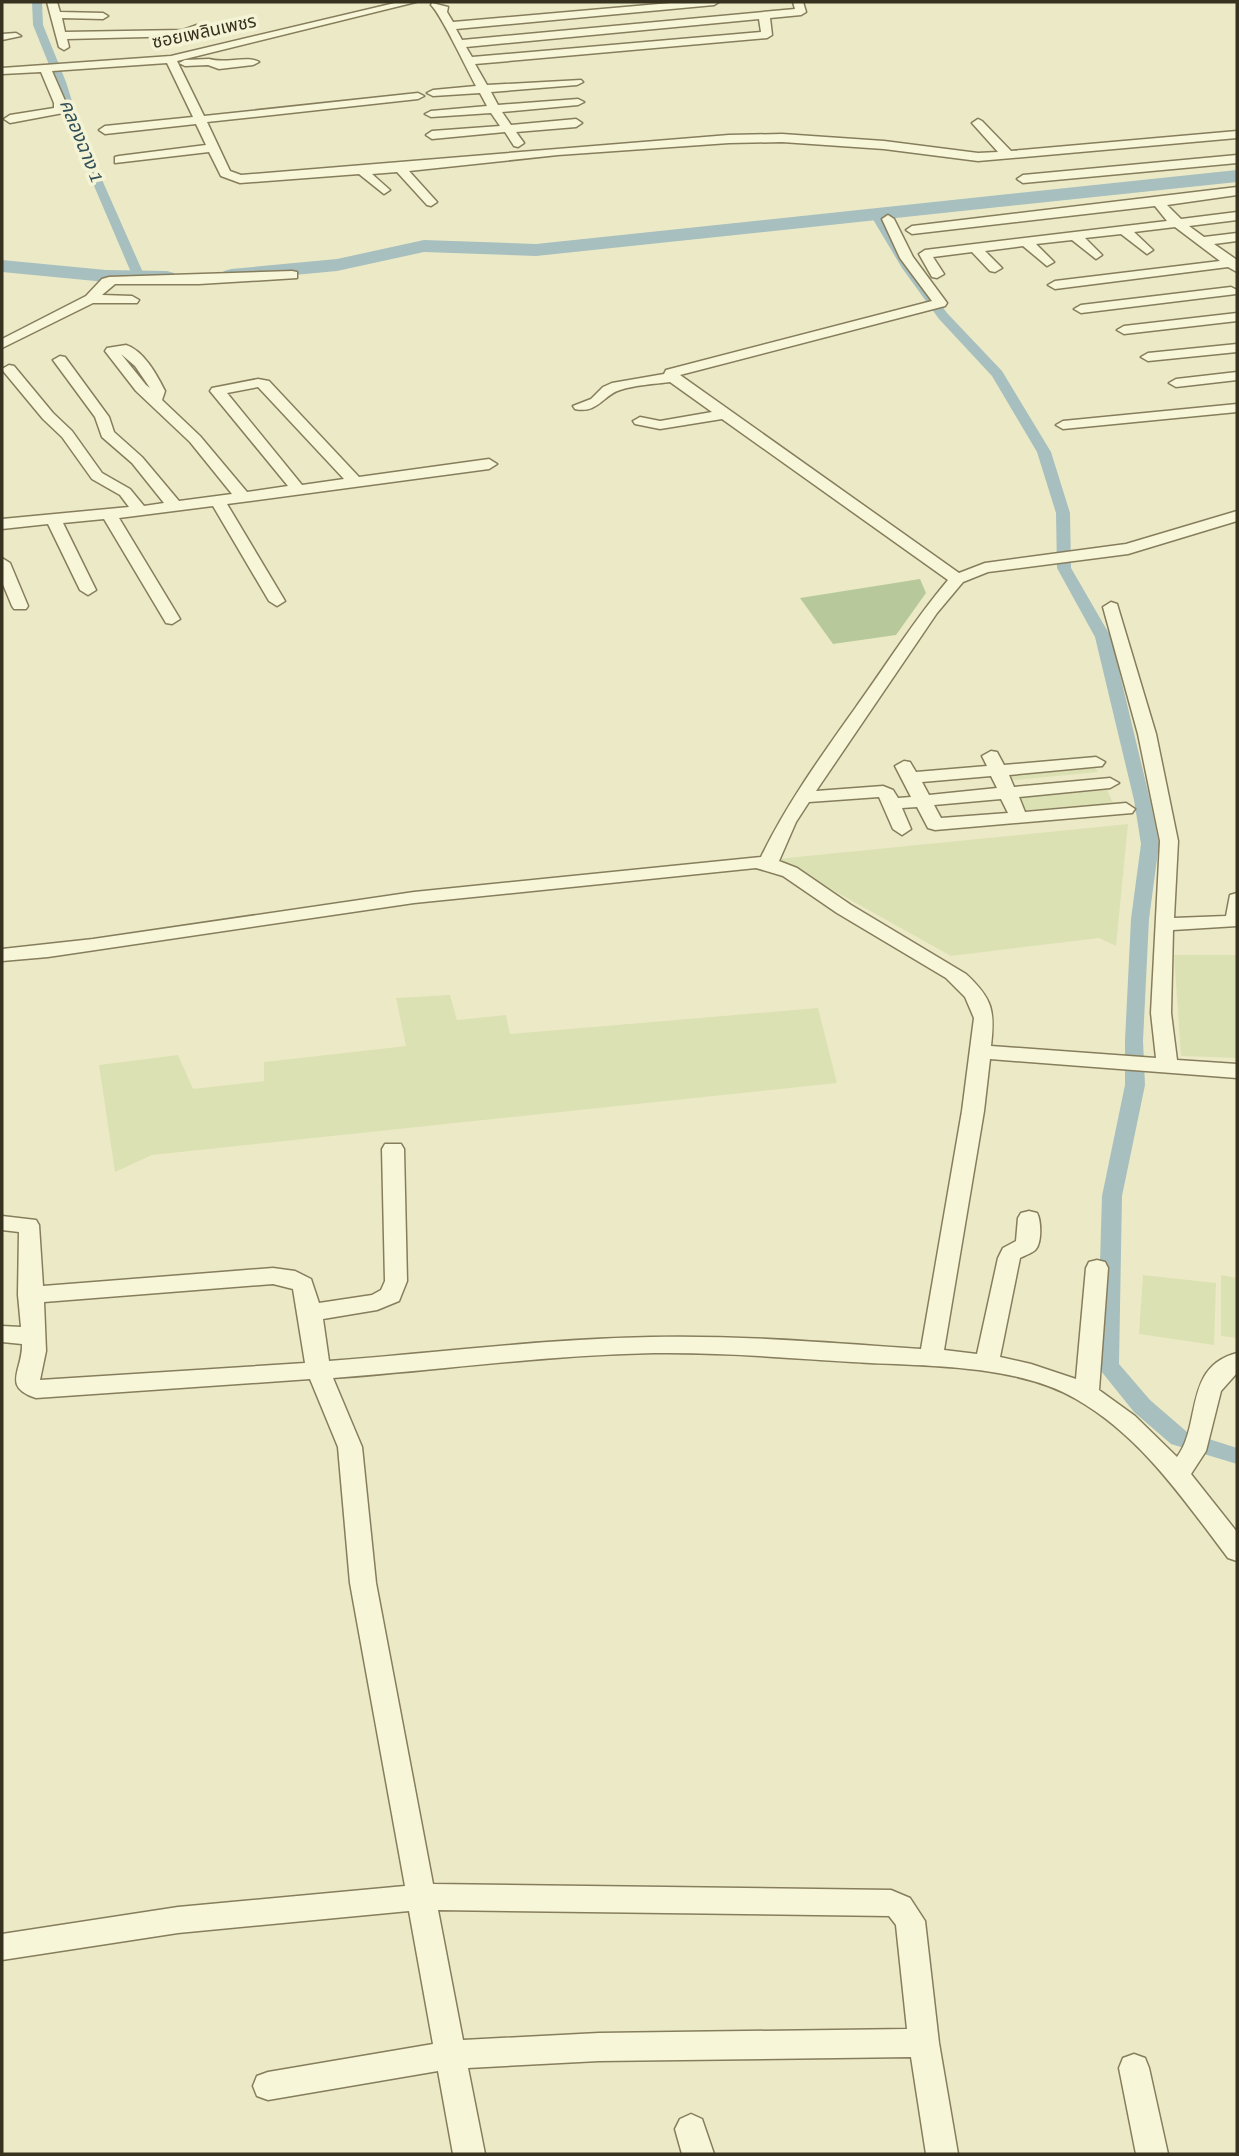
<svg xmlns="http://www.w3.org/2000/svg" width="1239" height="2156" viewBox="0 0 1239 2156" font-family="'Roboto Serif','Noto Sans Thai',serif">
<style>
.farmland{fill:#dce1b3}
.green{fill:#b7c99a}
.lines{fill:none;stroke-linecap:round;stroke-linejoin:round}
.canal{fill:#a7bfbf;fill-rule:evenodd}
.river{fill:#a7bfbf;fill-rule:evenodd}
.minor-casing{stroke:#867d5c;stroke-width:3}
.minor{fill:#f7f6d8;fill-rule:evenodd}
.labels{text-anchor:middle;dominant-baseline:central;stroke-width:7;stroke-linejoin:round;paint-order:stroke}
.far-street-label{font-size:18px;fill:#37311f;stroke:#f4f3d5}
.far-water-label{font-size:19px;font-style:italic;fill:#304e56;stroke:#f4f3d5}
</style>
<rect width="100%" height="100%" fill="#eceac6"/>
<path class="farmland" d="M1092,764L1098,772L1005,781L1001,773Z
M1107,790L1113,803L1019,811L1013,798Z
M1128,824L1116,946L1099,938L951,956L777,859Z
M1174,955H1237V1058L1181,1056Z
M450,995L457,1020L506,1015L510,1034L818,1008L837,1083L152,1155L115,1172L99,1065L178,1055L193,1089L264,1081V1062L406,1046L396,998Z
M1143,1275L1216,1283L1214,1345L1139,1334Z
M1221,1275L1237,1278V1338L1221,1336Z"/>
<path class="green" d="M920,579L926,593L896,635L833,644L800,598Z"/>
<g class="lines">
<path class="canal" d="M32,2H42L43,25L66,82L84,139L145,277L143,280L133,277L74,139L56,82L33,25Z
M873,214H881L914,267L947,313L1002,371L1051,452L1070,513L1071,568L1111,637L1150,800L1159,844L1149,919L1143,1041L1145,1085L1122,1196L1119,1364L1150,1400L1187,1432L1237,1448V1464L1171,1444L1134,1412L1097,1366L1102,1196L1125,1085V1041L1131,919L1141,844L1134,800L1095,637L1057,568L1056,513L1037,452L992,376L939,319L902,268L871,216Z"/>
<path class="river" d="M1237,170V182L536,256L424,252L337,271L231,281L224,279L221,275L224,271L231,269L337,259L424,240L536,244Z
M2,260L106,270L167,271L174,273L177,277L174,281L167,283L106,282L2,272Z"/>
<g class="minor-casing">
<path id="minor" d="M47,2H57L60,12L103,13L108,16L103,19L62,18L65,32L183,30L197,25L202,28L185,36L67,39L69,47L64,50L59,47Z
M399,2H416L177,61L204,116L418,93L424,96L418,99L207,122L230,171L241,175L729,135L782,134L884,141L978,153L998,152L972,123L978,119L982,121L1011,151L1237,131V138L978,161L884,149L782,142L729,143L558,155L409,171L437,202L431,206L427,205L397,172L372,174L390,190L384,194L359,174L240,183L221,176L209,152L115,163V157L119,156L206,145L196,124L105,134L99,130L105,126L193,117L167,63L52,71L66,103L63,113L10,123L4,119L10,115L54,108V103L41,72L2,74V68L171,56Z
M682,2H719L714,5L456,29L462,40L795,9L793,2H803L806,12L801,15L770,18L772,35L767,38L475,64L487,85L581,80L583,82L577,85L491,92L498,105L578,99L584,102L578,105L502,112L511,125L576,119L582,123L576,127L516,132L524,143L518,147L514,146L505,132L432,139L426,135L432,131L500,126L491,113L431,117L425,114L431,111L487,106L480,93L433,96L427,93L433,90L476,86C466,68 441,14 431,5L432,3L448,7L447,12L453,22ZM759,19L761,32L472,57L466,47Z
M2,34L16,33L21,36L2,40Z
M209,59C225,64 248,55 259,62L253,65L219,69L208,65L185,66L179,63L185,60Z
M1237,155V163L1023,183L1017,179L1023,175Z
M1237,187V195L1167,205L1181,219L1237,212V220L1189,226L1204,237L1237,233V241L1214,244L1237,260V272L1228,267L1055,289L1048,285L1055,281L1220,261L1175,227L1134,232L1153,250L1147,254L1121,234L1085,238L1102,255L1096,259L1072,240L1036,244L1054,262L1047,266L1023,246L985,251L1002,268L995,272L990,271L972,252L933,257L944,274L937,278L932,277L919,254L925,250L1167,221L1155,206L912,234L906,230L912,226Z
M888,215L894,219L913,257L947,303L945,306L680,375L959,573L985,563L1126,544L1237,511V521L1128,554L988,572L963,582L937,613L816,791L883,786L893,790L898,798L911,797L895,766L904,761L910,762L916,772L987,766L982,756L991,751L997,752L1004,765L1096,757L1105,762L1102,766L1009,775L1014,787L1110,778L1119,783L1110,788L1019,797L1025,812L1126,803L1135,809L1132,813L935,830L928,828L917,807L902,808L911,829L902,835L893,829L879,797L809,802L796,822L779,861L797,868L851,905L966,974C993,999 995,1011 991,1046L1156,1058L1151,1013L1160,841L1138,734L1103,607L1111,602L1117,604L1156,734L1178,841L1174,918L1226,916L1230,895L1237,893V926L1173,930L1171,1013L1177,1060L1237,1064V1078L990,1059L984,1111L944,1350L977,1354L998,1258L1003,1248L1016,1241L1018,1218L1021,1213L1029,1211L1037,1213C1041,1220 1042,1241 1036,1249C1033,1253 1025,1255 1020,1258L1000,1357L1031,1364L1076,1379L1086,1268L1089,1262L1097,1260L1105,1262L1108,1268L1099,1390L1135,1416L1177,1457C1202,1424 1183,1367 1237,1353V1373L1221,1391L1206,1451L1191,1474L1237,1532V1561L1228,1558C1184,1500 1141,1436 1076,1399C1020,1366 934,1366 870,1363C798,1359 726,1352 654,1353C547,1355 440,1370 333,1378L362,1447L376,1583L433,1884L891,1890L910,1898L925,1921L939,2043L958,2154H926L911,2057L599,2061L468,2068L485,2154H453L438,2071L268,2100L257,2096L253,2086L257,2076L268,2072L433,2044L409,1911L178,1933L2,1960V1934L178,1907L405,1886L350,1583L338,1447L310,1379L36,1398C1,1387 23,1370 22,1344L2,1342V1326L21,1327L18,1295L19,1232L2,1230V1216L36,1220L39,1225L43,1286L273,1268L295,1271L311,1279L319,1303L372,1295L381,1290L385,1281L382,1149L385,1144H401L404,1149L407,1281L399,1301L377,1310L323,1319L329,1361C436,1353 543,1339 651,1337C741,1335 831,1343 921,1349L962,1111L974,1018L965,997L946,978L837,913L783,876L756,868L414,903L48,957L2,961V949L93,939L414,892L761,857C787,803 822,755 856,707C887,664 914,620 948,580L722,419L660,429L635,424L633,421L640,417L660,421L712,412L670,382C654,384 635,385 620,390C603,395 598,414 575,409L573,406L591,399L603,387L612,383L664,374L666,370L932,301L900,258L882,219ZM991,776L997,788L929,795L922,782ZM1001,799L1008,813L941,818L934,805ZM273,1284L293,1289L305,1363L40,1380L46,1351L44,1302ZM438,1910L889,1916L896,1925L907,2029L599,2033L463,2040Z
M292,271L297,272V278L199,284H115L102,295L132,296L139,300L137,303H93L2,348V339L86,296L102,279L109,277Z
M1231,287L1237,290L1236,294L1081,313L1074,309L1081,305Z
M1237,313V321L1124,334L1117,330L1124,326Z
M1237,344V352L1148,361L1141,357L1148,353Z
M126,345C144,351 157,375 165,391L162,400L200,436L247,492L288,486L210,391L212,388L258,379L269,381L359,477L489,459L497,464L489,469L227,504L285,601L277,606L269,601L213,506L119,518L180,619L172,624L166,623L104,519L63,523L96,590L88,595L80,590L48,524L2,529V519L129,507L120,495L92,479L62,437L43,419L4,372L2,369L9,365L14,366L53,413L72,431L102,473L130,489L144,506L164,503L132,463L102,437L95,417L53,360L60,356L65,357L109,417L114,432L142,457L179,501L232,494L190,442L136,391L105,351L107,348ZM121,354L135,366L150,388L146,385ZM258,387L259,388L344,479L302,485L227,393Z
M1237,372V380L1176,387L1169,383L1176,379Z
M1237,404V412L1063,429L1056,425L1063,421Z
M2,558L10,563L28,606L26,609H14L12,606L2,582Z
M1134,2054L1145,2058L1149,2068L1168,2154H1136L1119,2068L1123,2058Z
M691,2114L702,2119L714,2154H682L675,2129L680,2119Z"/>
</g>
<use href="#minor" class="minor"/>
</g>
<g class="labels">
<g class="far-street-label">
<text transform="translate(204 31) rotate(-12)">ซอยเพลินเพชร</text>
</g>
<g class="far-water-label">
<text transform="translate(82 141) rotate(68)">คลองฉาง 1</text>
</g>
</g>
<rect width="1239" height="2156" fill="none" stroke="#37311f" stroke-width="7"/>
</svg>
